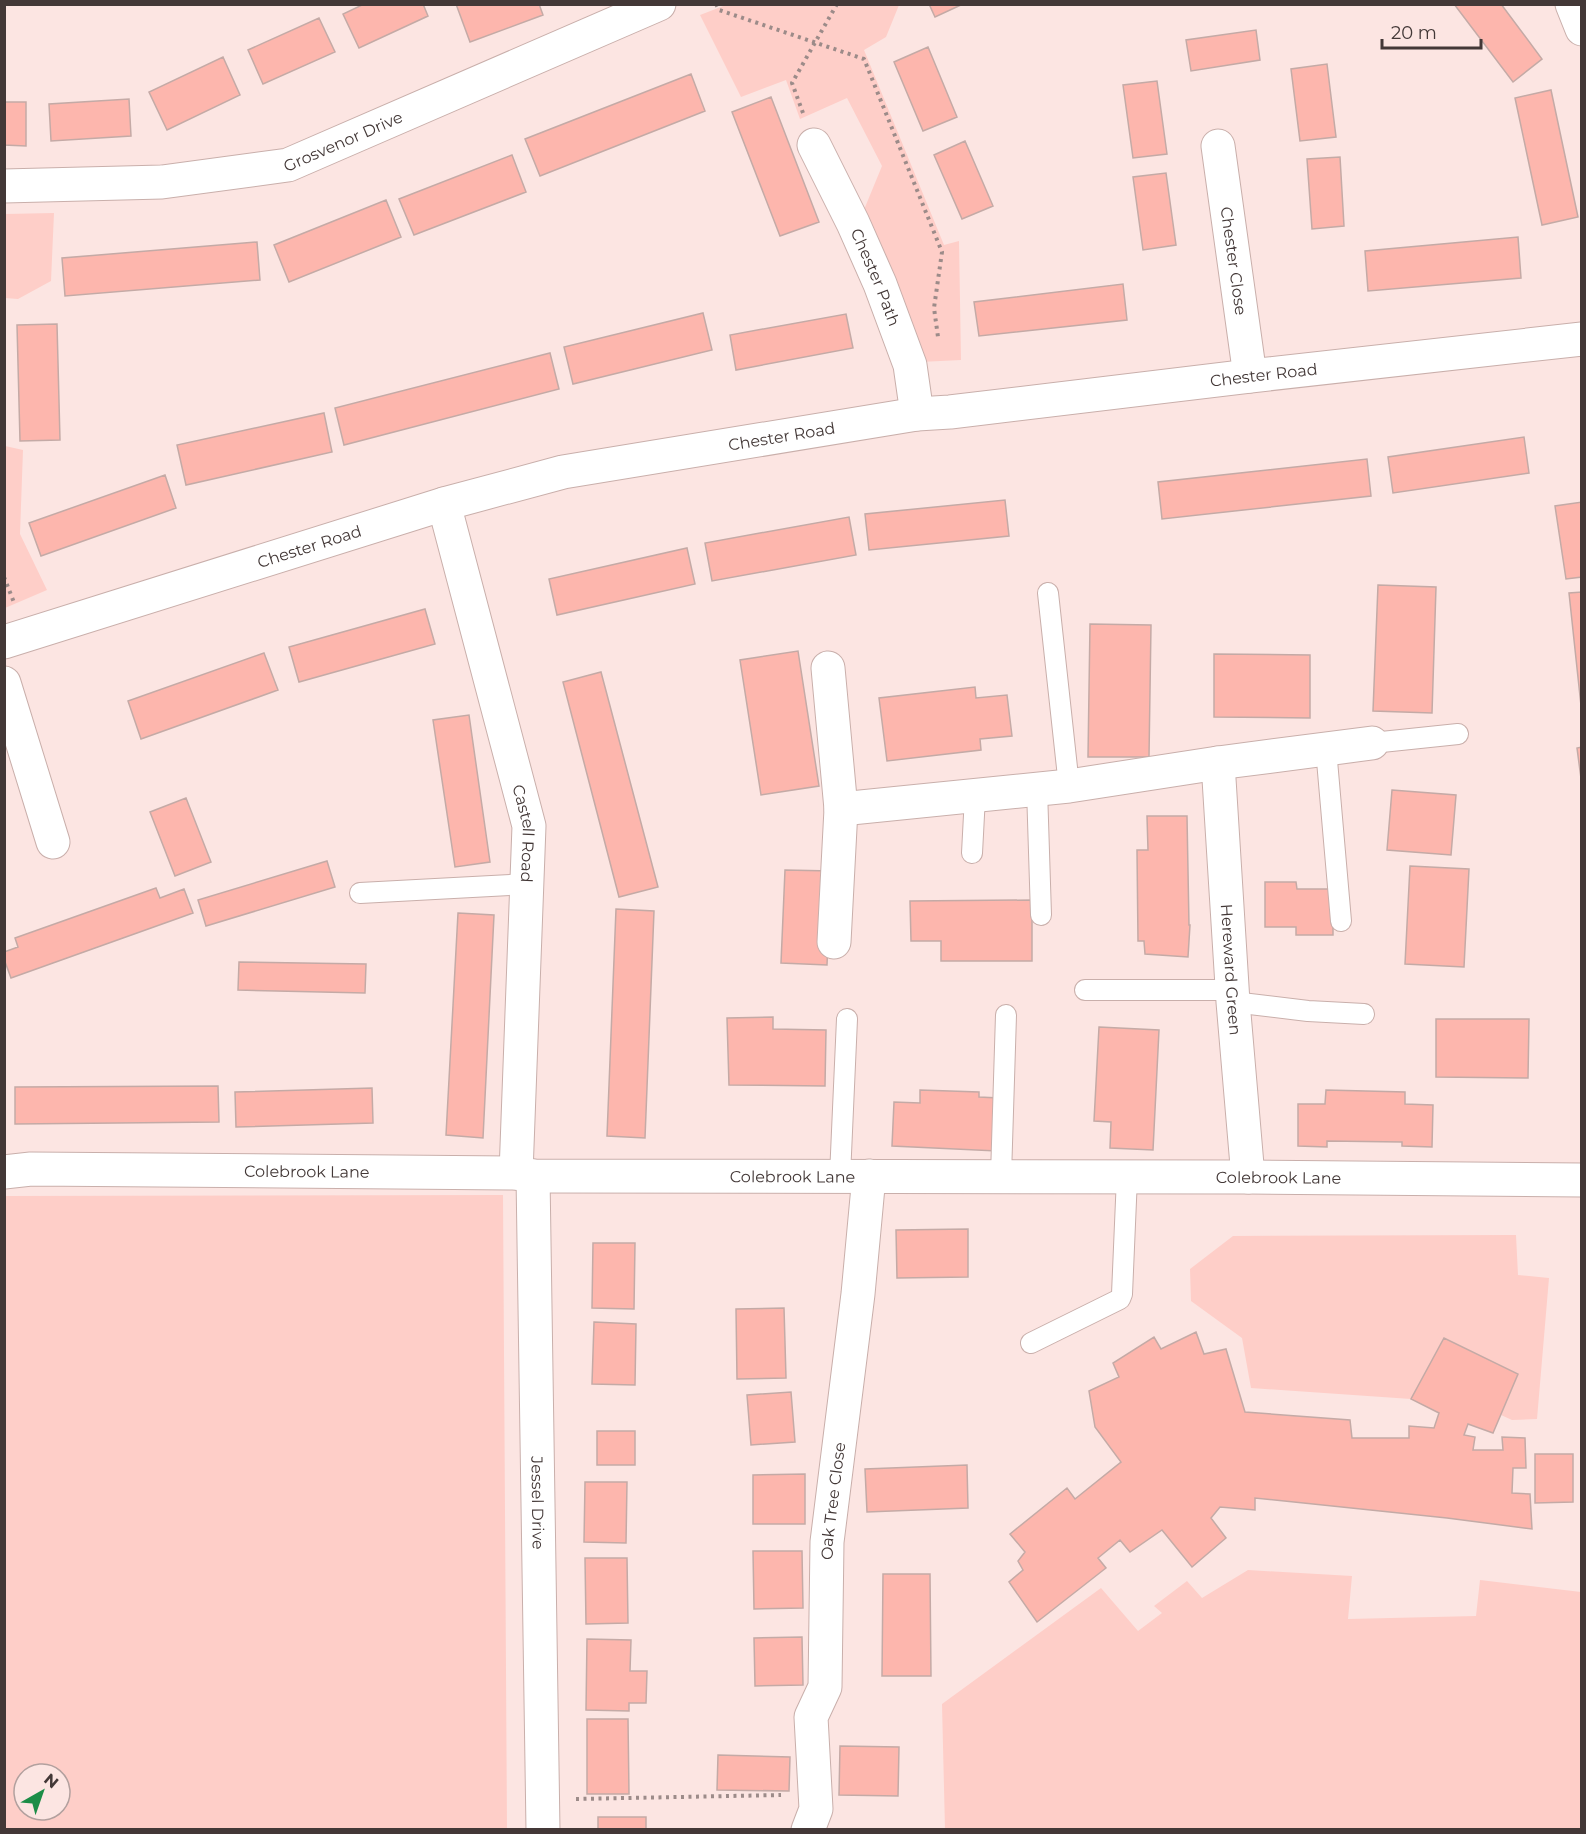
<svg xmlns="http://www.w3.org/2000/svg" width="1586" height="1834" viewBox="0 0 1586 1834" font-family="Montserrat,sans-serif">
<style>
.green{fill:#fecec8;fill-rule:evenodd}
.building{fill:#fdb6ad;stroke:#c4aaa6;stroke-width:1.5}
.lines{fill:none;stroke-linecap:round;stroke-linejoin:round}
.service-casing{stroke:#c9afab;stroke-width:22}
.minor-casing{stroke:#c9afab;stroke-width:35}
.path{stroke:#9c8b89;stroke-width:4;stroke-dasharray:3 4.5;stroke-linecap:butt}
.service{stroke:#fff;stroke-width:20}
.minor{stroke:#fff;stroke-width:33}
.labels{text-anchor:middle;dominant-baseline:central;stroke-width:6;stroke-linejoin:round;paint-order:stroke}
.street-label{font-size:16px;fill:#433837;stroke:#fce5e2}
</style>
<rect width="100%" height="100%" fill="#fce5e2"/>
<path class="green" d="M726,5H899L886,37L864,50L944,245L959,241L961,360L920,362L861,217L882,166L847,98L800,119L786,80L741,97L700,15Z
M54,213L51,281L18,299L5,298V214Z
M5,446L23,450L20,534L47,590L5,608Z
M503,1195L507,1829H5V1196ZM24,1774H60V1810H24Z
M1516,1235L1518,1275L1549,1278L1537,1419L1512,1420L1501,1415L1518,1374L1444,1338L1411,1399L1251,1388L1242,1338L1191,1301L1190,1269L1233,1236Z
M1248,1570L1352,1576L1348,1619L1476,1616L1480,1580L1581,1592V1829H945L942,1704L1101,1588L1138,1631L1162,1613L1154,1606L1187,1581L1202,1598Z"/>
<path class="building" d="M364,4H423L428,16L359,48L343,14Z
M456,4H539L543,15L470,42Z
M929,4H963L935,17Z
M1454,4H1501L1542,59L1513,82Z
M319,18L335,52L263,84L248,50Z
M1256,30L1260,60L1191,71L1186,40Z
M928,47L957,117L923,131L894,62Z
M223,57L240,95L167,130L149,92Z
M1327,64L1336,137L1300,141L1291,69Z
M691,74L705,111L540,176L525,139Z
M1157,81L1167,154L1133,158L1123,85Z
M1551,90L1578,217L1542,225L1515,98Z
M771,97L819,222L780,236L732,112Z
M129,99L131,136L51,141L49,104Z
M4,102H26V146L4,145Z
M965,141L993,206L962,219L934,155Z
M512,155L526,192L414,235L399,199Z
M1340,157L1344,226L1312,229L1307,159Z
M1166,173L1176,245L1143,250L1133,177Z
M386,200L401,237L289,282L274,245Z
M1518,237L1521,278L1368,291L1365,251Z
M257,242L260,280L65,296L62,258Z
M1123,284L1127,320L979,336L974,302Z
M703,313L712,350L573,384L564,347Z
M846,314L853,348L736,370L730,335Z
M57,324L60,440L20,441L17,325Z
M550,353L559,389L344,445L335,408Z
M324,413L332,452L186,485L177,445Z
M1524,437L1529,473L1393,493L1388,457Z
M1367,459L1371,496L1162,519L1158,482Z
M165,475L176,508L41,556L29,523Z
M1005,500L1009,536L869,550L865,514Z
M1582,502V577L1566,579L1555,506Z
M849,517L856,555L712,581L705,543Z
M687,548L695,584L557,615L549,579Z
M1378,585L1436,587L1432,713L1373,711Z
M1582,592V715L1569,593Z
M425,609L435,644L299,682L289,647Z
M1090,624L1151,625L1149,757H1088Z
M798,651L819,786L761,795L740,660Z
M264,653L278,690L141,739L128,701Z
M1214,654L1310,655V718L1214,717Z
M601,672L658,887L619,897L563,682Z
M975,687L976,698L1007,695L1012,736L980,739L981,750L887,761L879,698Z
M469,715L490,862L455,867L433,720Z
M1582,747V786L1577,748Z
M1392,790L1456,795L1451,855L1387,850Z
M186,798L211,862L175,876L150,812Z
M1147,816H1187L1189,925H1190L1188,957L1145,954L1144,941H1138L1137,850H1148Z
M327,861L335,887L206,926L198,900Z
M1410,866L1469,869L1464,967L1405,964Z
M785,870L831,871L827,965L781,963Z
M1265,882H1296L1297,889H1333V935H1296V927H1265Z
M156,888L160,898L184,889L193,913L11,978L4,959V952L18,947L15,938Z
M1032,900V961H941V941H911L910,901Z
M616,909L654,911L645,1138L607,1136Z
M458,913L494,915L483,1138L446,1135Z
M239,962L366,964L365,993L238,990Z
M773,1017V1029L826,1030L825,1086L729,1085L727,1018Z
M1436,1019H1529L1528,1078L1436,1077Z
M1099,1027L1159,1030L1153,1150L1110,1148L1111,1122L1094,1121Z
M218,1086L219,1122L15,1124V1087Z
M372,1088L373,1123L236,1127L235,1092Z
M920,1090L979,1092V1097L999,1098L997,1151L892,1146L894,1102L920,1103Z
M1326,1090L1405,1092V1104L1433,1105L1432,1147L1402,1146V1142L1327,1141V1147L1298,1146V1104H1325Z
M968,1229V1277L897,1278L896,1230Z
M593,1243H635L634,1309L592,1308Z
M784,1308L786,1378L737,1379L736,1309Z
M594,1322L636,1324L635,1385L592,1384Z
M1196,1332L1204,1354L1226,1349L1245,1412L1350,1420L1352,1438H1409V1426L1434,1428L1439,1413L1411,1399L1444,1338L1518,1374L1493,1433L1468,1424L1464,1435L1475,1437L1473,1450H1503L1502,1437L1525,1438L1526,1468H1513L1512,1493L1530,1494L1532,1529L1447,1518L1255,1498V1510L1220,1507L1211,1518L1226,1538L1192,1567L1162,1530L1130,1552L1120,1540L1098,1558L1106,1568L1037,1622L1009,1582L1023,1570L1018,1561L1025,1552L1010,1534L1067,1488L1075,1499L1121,1462L1095,1427L1089,1391L1119,1377L1113,1363L1154,1337L1161,1349Z
M791,1392L795,1442L751,1445L747,1395Z
M597,1431H635V1465H597Z
M1535,1454H1573V1502L1535,1503Z
M967,1465L968,1508L867,1512L865,1469Z
M805,1474V1524H753V1475Z
M585,1482H627L626,1543L584,1542Z
M753,1551H802L803,1608L754,1609Z
M585,1558H627L628,1623L586,1624Z
M883,1574H930L931,1676H882Z
M802,1637L803,1685L755,1686L754,1638Z
M587,1639L631,1640L630,1671H647L646,1703H629V1711L586,1710Z
M587,1719H628L629,1794H587Z
M840,1746L899,1747L898,1796L839,1795Z
M718,1755L790,1757L789,1791L717,1790Z
M598,1817H646V1830H598Z"/>
<g class="lines">
<g class="service-casing">
<path id="service" d="M1048,593L1069,786
M1372,743L1458,734
M1326,749L1341,921
M1037,789L1041,915
M972,853L975,796
M360,893L527,884
M1085,990H1232
M1233,1002L1308,1011L1364,1014
M840,1176L847,1019
M1001,1176L1006,1015
M1031,1343L1120,1299L1122,1294L1127,1177"/>
</g>
<g class="minor-casing">
<g id="minor">
<path d="M1572,4L1582,29"/>
<path id="s1" d="M814,145L853,223L880,284L910,365L917,414"/>
<path id="s2" d="M1218,146L1250,376"/>
<path id="s3" d="M4,186L162,182L288,165L659,4"/>
<path id="s4" d="M444,504L529,826L516,1173"/>
<path id="s5" d="M4,642L444,504L563,472L917,414L950,412L1250,376L1582,339"/>
<path d="M828,668L841,809L834,942"/>
<path d="M4,683L53,842"/>
<path id="s6" d="M1218,763L1233,1002L1248,1177"/>
<path d="M841,809L1069,786L1218,763L1372,743"/>
<path id="s7" d="M4,1172L31,1169L516,1173L533,1176L1248,1177L1582,1180"/>
<path id="s8" d="M533,1176L543,1830"/>
<path id="s9" d="M808,1830L816,1809L811,1717L825,1687L827,1542L858,1294L869,1176"/>
</g>
</g>
<path class="path" d="M716,4L719,10L864,59L942,252L934,308L938,337
M803,113L792,83L837,4
M4,577L15,605
M576,1799L781,1795"/>
<use href="#service" class="service"/>
<use href="#minor" class="minor"/>
</g>
<g class="labels">
<g class="street-label">
<text stroke="none"><textPath href="#s3" startOffset="345">Grosvenor Drive</textPath></text>
<text stroke="none"><textPath href="#s2" startOffset="116">Chester Close</textPath></text>
<text stroke="none"><textPath href="#s1" startOffset="146">Chester Path</textPath></text>
<text stroke="none"><textPath href="#s5" startOffset="1292">Chester Road</textPath></text>
<text stroke="none"><textPath href="#s5" startOffset="806">Chester Road</textPath></text>
<text stroke="none"><textPath href="#s5" startOffset="320">Chester Road</textPath></text>
<text stroke="none"><textPath href="#s4" startOffset="340">Castell Road</textPath></text>
<text stroke="none"><textPath href="#s6" startOffset="207">Hereward Green</textPath></text>
<text stroke="none"><textPath href="#s7" startOffset="303">Colebrook Lane</textPath></text>
<text stroke="none"><textPath href="#s7" startOffset="789">Colebrook Lane</textPath></text>
<text stroke="none"><textPath href="#s7" startOffset="1275">Colebrook Lane</textPath></text>
<text stroke="none"><textPath href="#s9" startOffset="334">Oak Tree Close</textPath></text>
<text stroke="none"><textPath href="#s8" startOffset="327">Jessel Drive</textPath></text>
</g>
</g>
<rect width="1586" height="1834" fill="none" stroke="#433837" stroke-width="12"/>
<g transform="translate(42 1792) rotate(40)"><circle r="28" fill="#fce5e2" stroke="#b2a09e" stroke-width="1.5"/>
<path d="M0-4.5L10 22L0 15L-10 22Z" fill="#1c8d47"/>
<text y="-9" font-size="16" font-weight="bold" text-anchor="middle" fill="#433837">N</text>
</g>
<path d="M1382 39v9h99v-9" fill="none" stroke="#433837" stroke-width="3"/>
<text x="1391" y="39" font-size="18" fill="#433837" stroke="#fce5e2" stroke-width="4.5" paint-order="stroke">20 m</text>
</svg>
